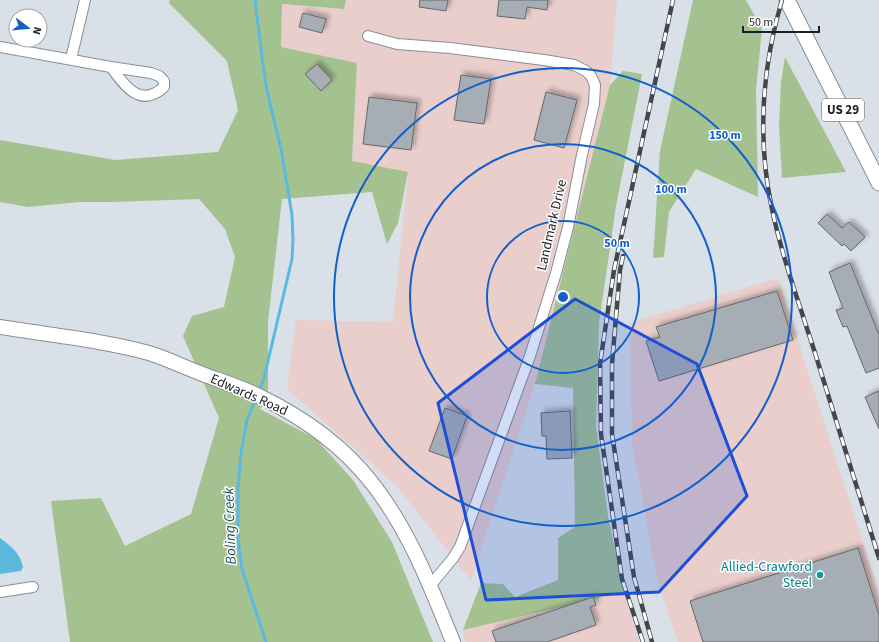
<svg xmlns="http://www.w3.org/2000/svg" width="879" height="642" viewBox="0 0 879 642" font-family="'Source Sans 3',sans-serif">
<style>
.industrial{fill:#e9cecb}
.green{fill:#a4c290}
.water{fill:#5bb9df}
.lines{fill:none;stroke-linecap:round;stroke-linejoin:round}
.stream{stroke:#5bb9df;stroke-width:3}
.building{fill:#a7adb4;stroke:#63686f;filter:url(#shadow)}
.street-casing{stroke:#888e95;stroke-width:12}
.secondary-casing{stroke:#888e95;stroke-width:16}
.primary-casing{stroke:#888e95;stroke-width:17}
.street{stroke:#fff;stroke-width:10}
.secondary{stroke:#fff;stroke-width:14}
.primary{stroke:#fff;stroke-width:15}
.rail-casing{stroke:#43464a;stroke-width:4.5}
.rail{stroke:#fff;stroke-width:3;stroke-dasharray:9;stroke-linecap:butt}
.marked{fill:#1d4ed8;fill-opacity:0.2;stroke:#1d4ed8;stroke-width:3;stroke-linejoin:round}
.ring{fill:none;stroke:#1160ca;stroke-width:2}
.culture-dot{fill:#0f9aa8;stroke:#fff;stroke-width:1.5}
.labels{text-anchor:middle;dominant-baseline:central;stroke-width:3;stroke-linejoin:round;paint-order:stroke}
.shield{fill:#fff;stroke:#626365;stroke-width:1}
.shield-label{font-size:13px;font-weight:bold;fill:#1e2023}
.street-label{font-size:14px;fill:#1e2023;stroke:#fff}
.culture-label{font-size:14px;fill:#0d838f;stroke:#fff;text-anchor:end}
.water-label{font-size:15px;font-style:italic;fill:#234d5d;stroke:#fff}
.centre{fill:#1160ca;stroke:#fff;stroke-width:2}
.ring-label{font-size:12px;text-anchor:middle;font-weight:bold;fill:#1160ca;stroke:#fff;stroke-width:3;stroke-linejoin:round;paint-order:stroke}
</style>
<defs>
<filter id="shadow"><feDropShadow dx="3.5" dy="-3.5" stdDeviation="2" flood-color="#0004"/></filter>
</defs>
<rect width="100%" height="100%" fill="#d9e0e7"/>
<path class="industrial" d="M346,0H617L610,85L590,166L535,384L471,581L397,486L287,389L296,320L393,322L408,173L352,161L357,63L281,47L282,4L344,9Z
M778,278L879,593V642H678L657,581L632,443L630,323Z
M624,592L639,642H465L463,630Z"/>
<path class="green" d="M170,0H346L344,9L282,4L281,47L357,63L352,161L408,172L398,223L387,244L372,192L282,199L268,322V389L260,409L316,439L353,480L392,542L433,642H70L51,501L101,498L125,546L191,514L219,418L183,336L192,316L224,307L235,257L225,229L199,199L113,202H79L28,207L0,202V140L115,160L218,152L238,110L227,61L169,3Z
M693,0H746L762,29L756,90L758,197L696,169L669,212L664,257L653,258L660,151Z
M785,57L846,172L782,178L779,126L781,82Z
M623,71L642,74L616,206L599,323L596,426L608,516L624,592L463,630L481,583L503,584L515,597L558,580V538L575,527L573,388L535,384L610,85Z"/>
<path class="water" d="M0,538C11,546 20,553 23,567L21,571L0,574Z"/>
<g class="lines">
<path class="stream" d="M255,0L263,65L267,91L281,149L292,215L293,240L292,259L264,378L259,391
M256,398L247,420L241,454L238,487V539L242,569L266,642"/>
</g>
<path class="building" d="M420,0H448L446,11L419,7Z
M499,0H548L547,10L527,7L525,19L497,16Z
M303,13L326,19L322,33L299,27Z
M317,64L332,80L321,91L305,74Z
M461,75L491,79L484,124L454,120Z
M546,92L577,100L564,148L534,140Z
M369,97L417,103L411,150L363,144Z
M827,214L842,228L849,222L865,237L851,251L844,244L842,246L818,223Z
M850,263L879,335V368L866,373L847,326L843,327L836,310L843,308L829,272Z
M777,291L793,340L659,381L646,341L660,337L656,327Z
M879,391V429L865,397Z
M445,408L467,416L452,459L429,451Z
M570,411L572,458L547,459L546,436H542L541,413Z
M858,548L879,615V642H703L690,601Z
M593,597L596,605L590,607L596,625L547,642H496L492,631Z"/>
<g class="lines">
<g class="street-casing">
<path id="street" d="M368,36L397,44L450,48L544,60L574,65L586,71L591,76L595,85L594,104L582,155L568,227L556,273L530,356L460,547L453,558L430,586
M0,47L111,67
M71,59L85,0
M111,67L151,73L159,76L164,81V87C140,109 124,85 111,67Z
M0,592L33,587"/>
</g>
<g class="secondary-casing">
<path id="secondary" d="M0,327C48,335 102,340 149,353C168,359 186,368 205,375C224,382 243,388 261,397C304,418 343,446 372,483C409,530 431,587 453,642"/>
</g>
<g class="primary-casing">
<path id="primary" d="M787,0L879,183"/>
</g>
<use href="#street" class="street"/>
<use href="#secondary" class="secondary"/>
<use href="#primary" class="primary"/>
<g class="rail-casing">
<path id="rail" d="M782,0C762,68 757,139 772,209C782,257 800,306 815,353C836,421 858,490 879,558
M623,256L620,270L612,364V434L634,577L652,642
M643,642L622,579L601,434L600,364L614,270L673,0"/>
</g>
<use href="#rail" class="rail"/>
</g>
<path class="marked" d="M575,299L697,364L747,496L659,592L486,600L438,403Z"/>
<g class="ring">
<circle cx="563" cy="297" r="76"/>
<circle cx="563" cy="297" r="153"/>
<circle cx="563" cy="297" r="229"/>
</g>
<circle class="culture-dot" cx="820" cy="575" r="4"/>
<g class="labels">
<rect class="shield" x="822" y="99" width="42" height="22" rx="3"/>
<g class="shield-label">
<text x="843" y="110">US 29</text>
</g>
<g class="street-label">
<text transform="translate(552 225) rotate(-77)">Landmark Drive</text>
<text transform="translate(249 395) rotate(24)">Edwards Road</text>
</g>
<g class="culture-label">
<text x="812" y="567">Allied-Crawford<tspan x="812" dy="16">Steel</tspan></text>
</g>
<g class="water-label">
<text transform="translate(230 526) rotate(-92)">Boling Creek</text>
</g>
</g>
<circle cx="563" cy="297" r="6" class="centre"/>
<g class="ring-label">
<text x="725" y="139">150 m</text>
<text x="671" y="193">100 m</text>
<text x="617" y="247">50 m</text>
</g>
<g transform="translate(28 28) rotate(106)"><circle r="19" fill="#ffffff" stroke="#a5a6a7"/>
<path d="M0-3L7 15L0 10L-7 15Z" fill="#1160ca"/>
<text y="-6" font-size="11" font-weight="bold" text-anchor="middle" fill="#1e2023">N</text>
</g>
<path d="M743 26v6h76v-6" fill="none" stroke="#1e2023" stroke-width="2"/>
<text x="749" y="26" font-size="12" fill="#1e2023" stroke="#ffffff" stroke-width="3" paint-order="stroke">50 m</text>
</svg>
